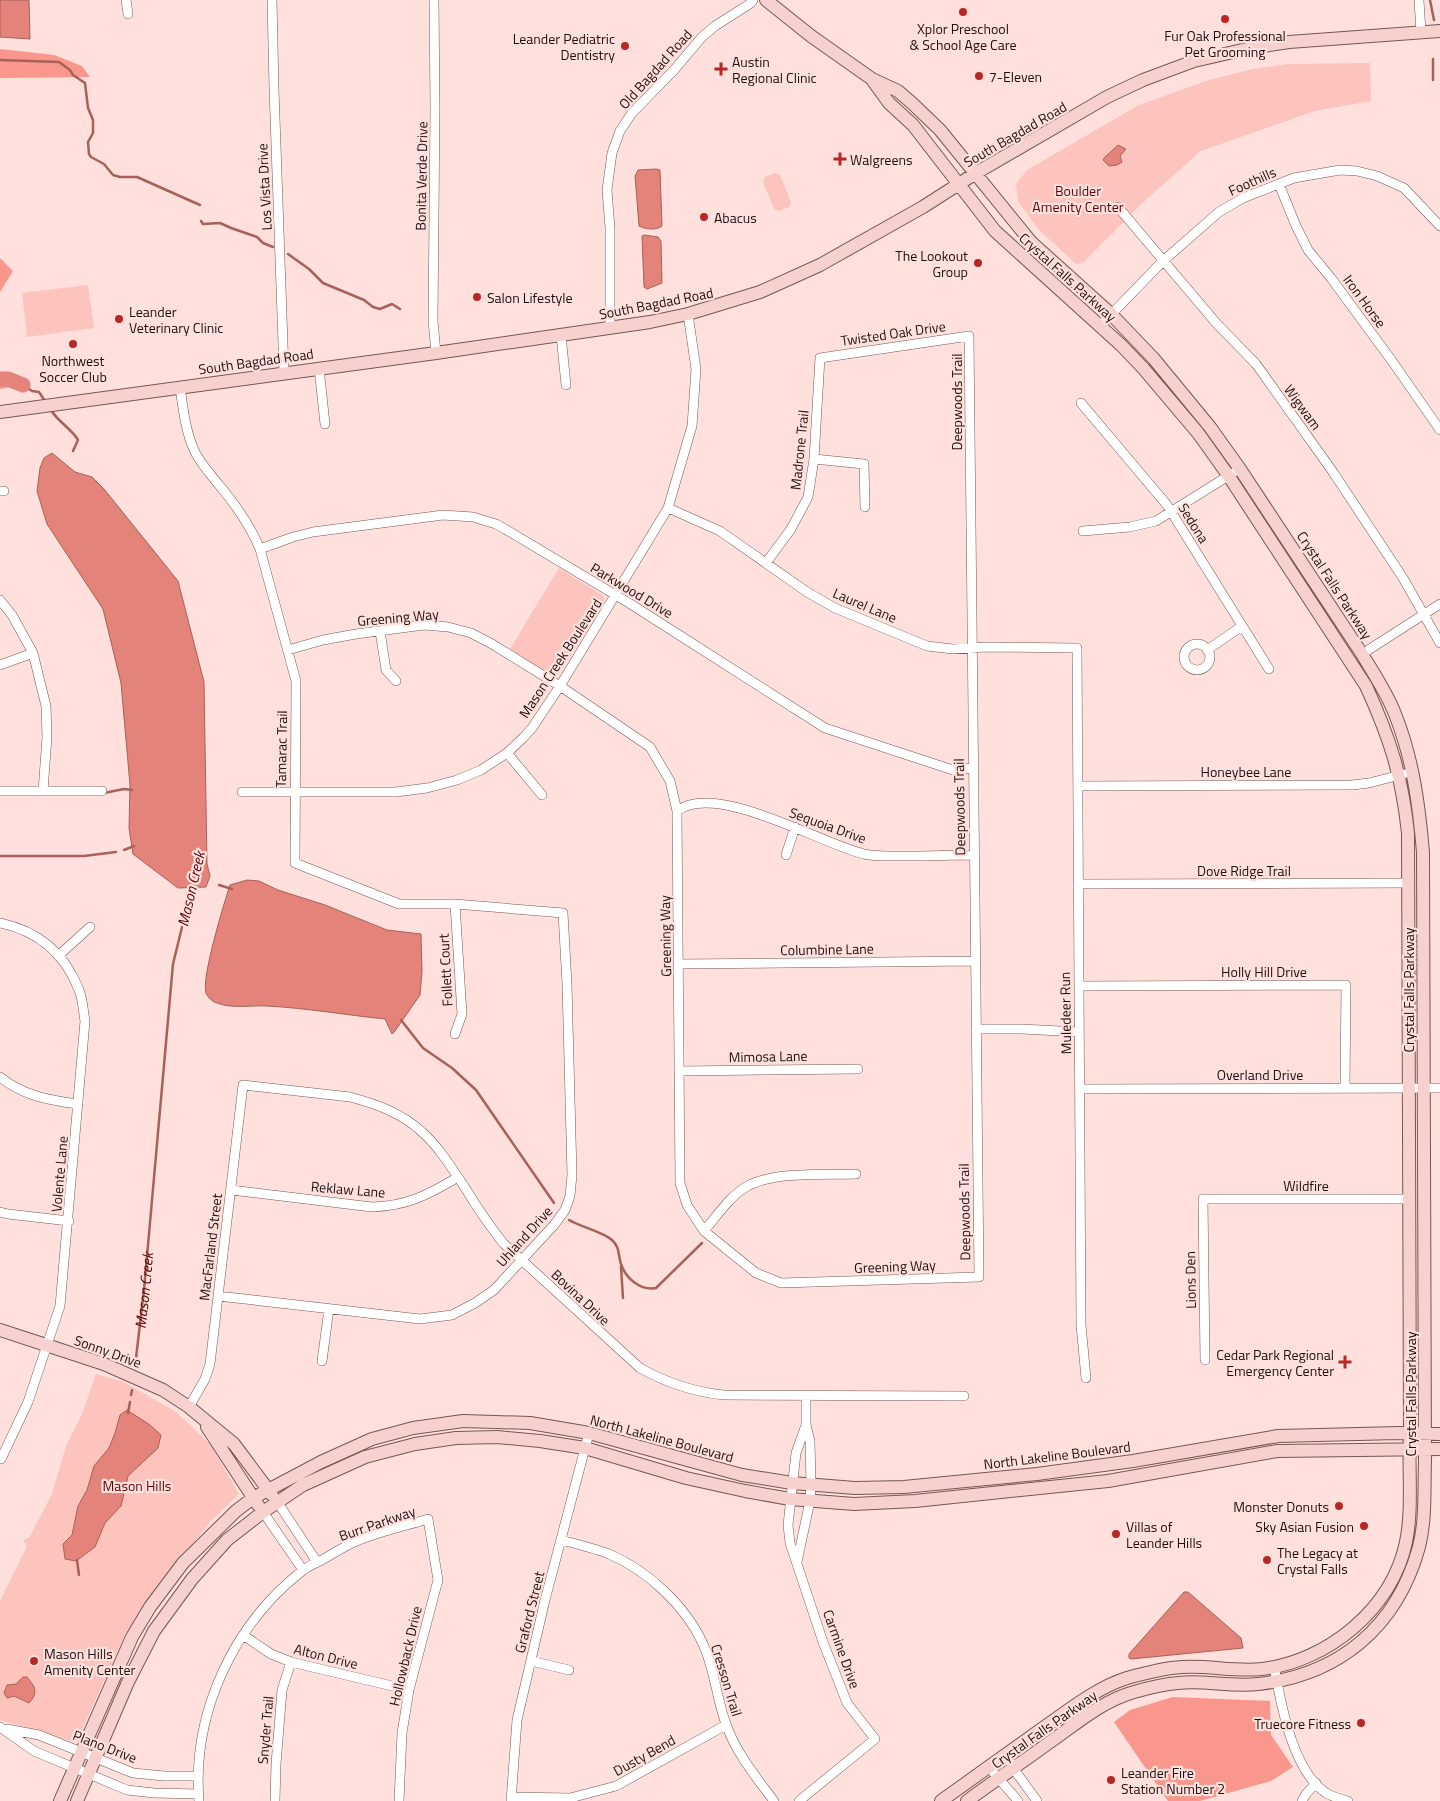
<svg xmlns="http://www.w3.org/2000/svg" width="1440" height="1801" viewBox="0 0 1440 1801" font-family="'Titillium Web',sans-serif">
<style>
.green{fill:#fdc4bd}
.forest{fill:#f9978c}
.water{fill:#e38379;stroke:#a86159}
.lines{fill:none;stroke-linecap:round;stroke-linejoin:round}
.stream{stroke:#a86159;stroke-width:2.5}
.river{stroke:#e38379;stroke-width:15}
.street-casing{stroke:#765752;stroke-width:10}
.secondary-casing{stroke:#765752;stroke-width:14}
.street{stroke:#fff;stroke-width:9}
.secondary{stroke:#f6d1ce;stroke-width:12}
.poi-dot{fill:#b62725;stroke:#ffe0dc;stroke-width:2}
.labels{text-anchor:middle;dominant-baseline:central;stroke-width:4.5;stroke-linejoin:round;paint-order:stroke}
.poi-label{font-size:14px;fill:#1d110f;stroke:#ffe0dc;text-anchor:start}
.street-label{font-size:14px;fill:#1d110f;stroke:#ffe0dc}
.park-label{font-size:14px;fill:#5f0609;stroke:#ffe0dc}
.water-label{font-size:15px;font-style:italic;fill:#570002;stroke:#ffe0dc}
</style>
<rect width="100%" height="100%" fill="#ffe0dc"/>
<path class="green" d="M1370,63L1371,101L1315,111L1201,151L1140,205L1083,263L1076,264L1038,229L1018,201L1016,184L1027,170L1139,105L1209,80L1252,69L1288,64Z
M775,173L780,175L791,202L789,207L779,211L774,209L763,182L765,177Z
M88,285L94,328L27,337L22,293Z
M559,568L602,595L604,599V603L559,674L555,676L550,675L510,649Z
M96,1374L124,1382L176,1412L210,1444L239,1494L212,1520L181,1558L126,1632L77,1741H71L0,1720V1601L27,1546L23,1541L27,1538H29L52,1494L66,1446L82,1414Z"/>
<path class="forest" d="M0,49L54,55L82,66L90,77L0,78Z
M0,258L13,271L0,292Z
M0,374L23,381L17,386L0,389Z
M1173,1697L1270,1701L1271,1735L1293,1767L1271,1781L1200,1801H1168L1114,1722L1130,1710Z"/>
<path class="water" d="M0,0H29L30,39L0,37Z
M1118,145L1126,149L1120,156L1122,162L1117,165L1109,166L1103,160L1104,158Z
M656,169L660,170L662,226C656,231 645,229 639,226L635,176L638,170Z
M644,235L658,237L661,241L662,283L647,289L644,287L642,236Z
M52,453L75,472L92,477L104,489L178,581L204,682L207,864L210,876L206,887L178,888L133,854L129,828L130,785L121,683L103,609L47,524L37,491L40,468L44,458Z
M247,880L259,881L278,890L325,905L387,930L421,934L422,972L420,995L395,1031L392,1034L385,1019C346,1015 306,1008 267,1006C251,1005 232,1009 217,1003C213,1002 208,998 206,993C201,979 224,903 230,885Z
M127,1410L150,1425L161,1435L158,1448L128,1476L121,1506L105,1523L95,1547L76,1561L65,1559L63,1544L72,1535L78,1506L87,1490L94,1466L109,1448L115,1433L120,1415Z
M1184,1592H1188L1241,1638L1243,1648L1131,1659L1129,1658V1654Z
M23,1677H27C35,1687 39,1692 29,1703L14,1696L7,1698L4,1693L7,1685L16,1684Z"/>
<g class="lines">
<g class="stream">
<path d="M1430,0L1434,20"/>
<path d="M0,60L59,62L70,70L73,75L85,83L88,108L93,120V133L88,142L89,154L91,157L104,164L113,175L120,177H137L200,205"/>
<path d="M1433,80V59"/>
<path d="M201,221L203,224L220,223L231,228L257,237L263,243L273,247"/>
<path d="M288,254L309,269L323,283L364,300L373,307L380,309L392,304L400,309"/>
<path d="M23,385L32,391L39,392L45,401"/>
<path d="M51,410C58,422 71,428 78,440L73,451"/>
<path d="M104,793L124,789L132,790"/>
<path d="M124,850L134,846"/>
<path d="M0,856H84L116,852"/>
<path d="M219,885L232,889"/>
<path d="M401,1020L423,1048L452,1068L476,1090L554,1203"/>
<path d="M569,1220C581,1227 603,1232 612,1240C620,1247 618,1255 621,1264C626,1279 641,1291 656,1288L702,1243"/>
<path d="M621,1267L623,1298"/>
<path id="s1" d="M136,1358L144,1290L173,964L192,886"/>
<path d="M131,1395L132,1390"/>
<path d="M128,1413L130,1402"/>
<path d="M77,1560L79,1575"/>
</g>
<path class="river" d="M0,379H8L23,385"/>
<g class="street-casing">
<path id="street" d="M126,0L128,14
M272,0L274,89L284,372
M434,0L435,108L433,321L436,353
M1419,0L1421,32
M1279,184L1296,226L1308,250L1331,278L1392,361L1440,430
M1118,207L1217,324L1256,364L1333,472L1403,578L1440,643
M1101,325L1163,261L1219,212L1243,198L1294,178L1340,170L1357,171L1377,176L1404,188L1440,226
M610,328V228L607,190L612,153L620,131L632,113L674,70L702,37L715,26L751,3L753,0
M561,335L566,385
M319,368L325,424
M180,387C183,409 186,435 196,454C202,465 211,475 219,485C236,505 250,525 260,549L296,681L295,863L399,904H455L563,913L567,984L572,1175L570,1196L565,1210L554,1225L494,1290L475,1303L452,1315L420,1319L218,1296
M1081,403L1167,505L1269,669
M814,459L864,464L865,507
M0,491H4
M668,508L720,531L807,592L835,608L927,646L953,649L985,647L1077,648L1081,1325L1086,1378
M1083,531L1130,527L1156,521L1233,473
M260,549L293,537L313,532L443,515L473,517L496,524L505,529L629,603L825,728L953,770L973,768
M0,600L12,615L33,653L46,706L47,737L43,791
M380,631L386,670L396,681
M1184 657a13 13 0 1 1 26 0a13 13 0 1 1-26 0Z
M288,650L323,640L356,634L424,625L448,627L471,633L492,644L560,686L650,747L670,781L677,811L680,1183L687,1205L704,1231L756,1273L781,1283L979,1277L969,336L820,358L814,459L808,497L791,529L766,563
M1207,650L1242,626
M1362,654L1440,604
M0,665L33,653
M507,753L542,795
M1078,786L1352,785L1369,783L1404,774
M0,791H102
M242,792H396L427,788L457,780L481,770L507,753L523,738L532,728L560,686L668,508L692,426L696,369L688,314
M677,811C716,781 821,844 864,854C879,857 894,856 909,856C931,856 952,855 974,855
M786,855L795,827
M1078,884L1409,883
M0,923C38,931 65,954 79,990C83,999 83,1011 85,1021L60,1306L28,1402L1,1459L0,1458
M58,956L90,927
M679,964L975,961
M1079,986L1346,985L1345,1088
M976,1029H1022L1079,1032
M455,1034L462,1014L455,904
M679,1071L858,1069
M0,1077C24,1096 48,1100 78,1104
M1080,1089L1440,1088
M231,1190L372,1207C407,1206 428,1195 458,1177
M0,1212L8,1214L69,1221
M704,1231C717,1216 729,1197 746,1187C772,1171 826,1175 856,1174
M1205,1360L1203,1199H1409
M322,1361L329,1309
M189,1407L205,1379L210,1364L243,1085L350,1097C376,1104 402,1113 422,1132C439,1147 451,1167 464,1186C476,1206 489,1225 503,1243L640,1368C667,1383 693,1392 724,1395L964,1396
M278,1503L317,1562
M263,1512L303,1570
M561,1540C577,1544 593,1548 609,1554C647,1570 686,1606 703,1644C714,1667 717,1700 726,1724C736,1753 756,1777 774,1801
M797,1562L810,1501L811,1485L810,1441L806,1425V1396
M243,1635L271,1654L291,1662L409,1690
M531,1661L569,1670
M1274,1666C1281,1704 1292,1770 1326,1793C1333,1797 1340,1799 1348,1801
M0,1727L34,1751L127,1790L154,1793L199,1794
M7,1729L39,1735L133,1773L164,1776H198
M1006,1754L1013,1768L1037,1801
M989,1767L1018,1801
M511,1797L570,1798L616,1786L726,1725
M199,1801C192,1713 233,1625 302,1571C308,1566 316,1563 322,1560C332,1554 342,1548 352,1543C373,1533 405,1526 428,1519L438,1580L409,1690L402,1733L399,1801
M275,1801L276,1764L282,1690L291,1662
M511,1801L517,1720L545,1600L589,1433
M799,1801L875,1739L847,1703L823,1642L790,1543L788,1525L796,1453L806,1425
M1302,1801L1306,1794L1316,1783"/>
</g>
<g class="secondary-casing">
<path id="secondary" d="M766,0L811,36L872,79L898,91L913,104L940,130L1031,242L1111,314L1154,359L1210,427L1240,469L1362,654C1374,674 1387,693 1395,714C1413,759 1419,805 1423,852L1425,1461C1424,1489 1426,1520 1419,1547C1397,1627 1339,1675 1258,1684C1231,1687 1204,1680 1178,1683C1164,1684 1148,1688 1134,1692C1102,1701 1076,1724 1050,1742C1023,1762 994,1781 967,1801
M873,81L889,103L913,125L995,231L1121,345L1143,368L1198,433L1228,475L1366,686C1390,738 1402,776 1408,833L1410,1433C1408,1468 1413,1508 1406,1542C1392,1609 1328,1661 1262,1669C1235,1672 1208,1665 1182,1667C1164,1668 1145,1673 1127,1678C1096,1688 1069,1710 1043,1728C1009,1752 975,1777 941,1801
M0,412L436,353L650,322L688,314L760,292L820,265L923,207L976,173L1107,97L1143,80L1194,61L1251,48L1289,42L1440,31
M0,1330L104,1364L163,1390L189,1407L234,1444L272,1495
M207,1427L258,1505
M60,1801L132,1637L150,1607L183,1563L236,1511L253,1498L321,1462L372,1439L413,1428L463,1421L530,1423L589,1433L742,1475L792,1483L855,1488L904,1487L1037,1474L1133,1461L1278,1436L1398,1433L1440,1434
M77,1801L128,1682L154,1631L192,1579L227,1540L263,1512L303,1485L365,1457L415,1444L456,1438L497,1437L540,1441L585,1448L686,1478L745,1491L790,1499L854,1504L915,1501L1108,1481L1277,1451L1440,1449"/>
</g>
<use href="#street" class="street"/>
<use href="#secondary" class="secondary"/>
</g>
<g class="poi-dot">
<circle cx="963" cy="12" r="5"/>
<circle cx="1225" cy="19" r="5"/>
<circle cx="625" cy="46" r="5"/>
<path d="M718.5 61.5h5v5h5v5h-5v5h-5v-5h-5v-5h5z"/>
<circle cx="979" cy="76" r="5"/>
<path d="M837.5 151.5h5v5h5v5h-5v5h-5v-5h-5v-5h5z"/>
<circle cx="704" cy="217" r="5"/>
<circle cx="978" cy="263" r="5"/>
<circle cx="477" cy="297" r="5"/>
<circle cx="119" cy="319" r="5"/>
<circle cx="73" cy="344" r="5"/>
<path d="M1342.5 1354.5h5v5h5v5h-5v5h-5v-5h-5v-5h5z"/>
<circle cx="1339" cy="1506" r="5"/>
<circle cx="1364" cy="1526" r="5"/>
<circle cx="1116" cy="1534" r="5"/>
<circle cx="1267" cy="1560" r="5"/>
<circle cx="34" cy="1661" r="5"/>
<circle cx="1361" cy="1723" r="5"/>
<circle cx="1111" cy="1780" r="5"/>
</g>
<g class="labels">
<g class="poi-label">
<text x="963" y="28" text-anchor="middle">Xplor Preschool<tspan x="963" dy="16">&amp; School Age Care</tspan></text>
<text x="1225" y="35" text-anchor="middle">Fur Oak Professional<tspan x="1225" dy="16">Pet Grooming</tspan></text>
<text x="615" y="38" text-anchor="end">Leander Pediatric<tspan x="615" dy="16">Dentistry</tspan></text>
<text x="732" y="61">Austin<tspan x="732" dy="16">Regional Clinic</tspan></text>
<text x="989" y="76">7-Eleven</text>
<text x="850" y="159">Walgreens</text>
<text x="714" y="217">Abacus</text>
<text x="968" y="255" text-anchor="end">The Lookout<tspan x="968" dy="16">Group</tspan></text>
<text x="487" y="297">Salon Lifestyle</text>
<text x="129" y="311">Leander<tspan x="129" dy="16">Veterinary Clinic</tspan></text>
<text x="73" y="360" text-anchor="middle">Northwest<tspan x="73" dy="16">Soccer Club</tspan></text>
<text x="1334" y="1354" text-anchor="end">Cedar Park Regional<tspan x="1334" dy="16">Emergency Center</tspan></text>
<text x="1329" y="1506" text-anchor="end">Monster Donuts</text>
<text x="1126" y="1526">Villas of<tspan x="1126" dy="16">Leander Hills</tspan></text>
<text x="1354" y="1526" text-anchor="end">Sky Asian Fusion</text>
<text x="1277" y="1552">The Legacy at<tspan x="1277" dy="16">Crystal Falls</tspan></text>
<text x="44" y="1653">Mason Hills<tspan x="44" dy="16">Amenity Center</tspan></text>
<text x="1351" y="1723" text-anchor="end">Truecore Fitness</text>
<text x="1121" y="1772">Leander Fire<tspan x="1121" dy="16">Station Number 2</tspan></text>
</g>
<g class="street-label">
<text transform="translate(655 69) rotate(-48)">Old Bagdad Road</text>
<text transform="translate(1015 134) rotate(-30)">South Bagdad Road</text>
<text transform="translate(421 176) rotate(-89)">Bonita Verde Drive</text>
<text transform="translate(1252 181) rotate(-24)">Foothills</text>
<text transform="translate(264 187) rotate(-93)">Los Vista Drive</text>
<text transform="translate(1068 277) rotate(42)">Crystal Falls Parkway</text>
<text transform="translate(1365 301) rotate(54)">Iron Horse</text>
<text transform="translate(656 303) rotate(-11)">South Bagdad Road</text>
<text transform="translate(893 333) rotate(-8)">Twisted Oak Drive</text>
<text transform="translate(256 361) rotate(-8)">South Bagdad Road</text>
<text transform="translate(956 402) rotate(-90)">Deepwoods Trail</text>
<text transform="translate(1303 407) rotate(54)">Wigwam</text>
<text transform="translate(799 450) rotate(-84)">Madrone Trail</text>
<text transform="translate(1194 523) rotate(58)">Sedona</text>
<text transform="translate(1335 585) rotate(57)">Crystal Falls Parkway</text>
<text transform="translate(632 590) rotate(31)">Parkwood Drive</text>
<text transform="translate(865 605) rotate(23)">Laurel Lane</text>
<text transform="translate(398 617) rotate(-5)">Greening Way</text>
<text transform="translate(560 658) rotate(-57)">Mason Creek Boulevard</text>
<text transform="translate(281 749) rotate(-89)">Tamarac Trail</text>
<text x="1246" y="771">Honeybee Lane</text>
<text transform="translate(959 807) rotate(-91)">Deepwoods Trail</text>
<text transform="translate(828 825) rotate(20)">Sequoia Drive</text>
<text x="1244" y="870">Dove Ridge Trail</text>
<text transform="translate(665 936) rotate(-91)">Greening Way</text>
<text transform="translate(827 949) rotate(-1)">Columbine Lane</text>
<text transform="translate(445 970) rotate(-93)">Follett Court</text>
<text x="1264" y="971">Holly Hill Drive</text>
<text transform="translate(1408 990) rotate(-90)">Crystal Falls Parkway</text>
<text transform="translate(1065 1013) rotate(-91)">Muledeer Run</text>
<text transform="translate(768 1056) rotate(-1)">Mimosa Lane</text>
<text x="1260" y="1074">Overland Drive</text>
<text transform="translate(59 1174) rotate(-85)">Volente Lane</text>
<text x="1306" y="1185">Wildfire</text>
<text transform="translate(348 1189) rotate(5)">Reklaw Lane</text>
<text transform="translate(964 1212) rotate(-91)">Deepwoods Trail</text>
<text transform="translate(524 1236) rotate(-48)">Uhland Drive</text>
<text transform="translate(210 1247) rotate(-83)">MacFarland Street</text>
<text transform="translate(895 1266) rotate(-2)">Greening Way</text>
<text transform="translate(1190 1280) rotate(-91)">Lions Den</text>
<text transform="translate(581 1297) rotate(43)">Bovina Drive</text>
<text transform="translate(108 1351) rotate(20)">Sonny Drive</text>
<text transform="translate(1410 1394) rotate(-90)">Crystal Falls Parkway</text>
<text transform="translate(662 1438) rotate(15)">North Lakeline Boulevard</text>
<text transform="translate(1057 1455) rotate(-7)">North Lakeline Boulevard</text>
<text transform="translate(377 1523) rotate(-19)">Burr Parkway</text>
<text transform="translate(529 1612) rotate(-76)">Graford Street</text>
<text transform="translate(842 1649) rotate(70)">Carmine Drive</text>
<text transform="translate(326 1656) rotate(14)">Alton Drive</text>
<text transform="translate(405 1656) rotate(-77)">Hollowback Drive</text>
<text transform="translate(727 1680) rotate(73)">Cresson Trail</text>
<text transform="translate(1044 1729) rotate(-35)">Crystal Falls Parkway</text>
<text transform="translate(265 1730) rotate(-85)">Snyder Trail</text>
<text transform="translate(105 1746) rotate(21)">Plano Drive</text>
<text transform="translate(644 1755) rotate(-29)">Dusty Bend</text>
</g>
<g class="park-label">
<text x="1078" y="190">Boulder<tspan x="1078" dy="16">Amenity Center</tspan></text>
<text x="137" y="1485">Mason Hills</text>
</g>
<g class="water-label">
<text transform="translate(191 889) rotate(-77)">Mason Creek</text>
<text stroke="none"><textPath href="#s1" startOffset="68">Mason Creek</textPath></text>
</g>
</g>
</svg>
